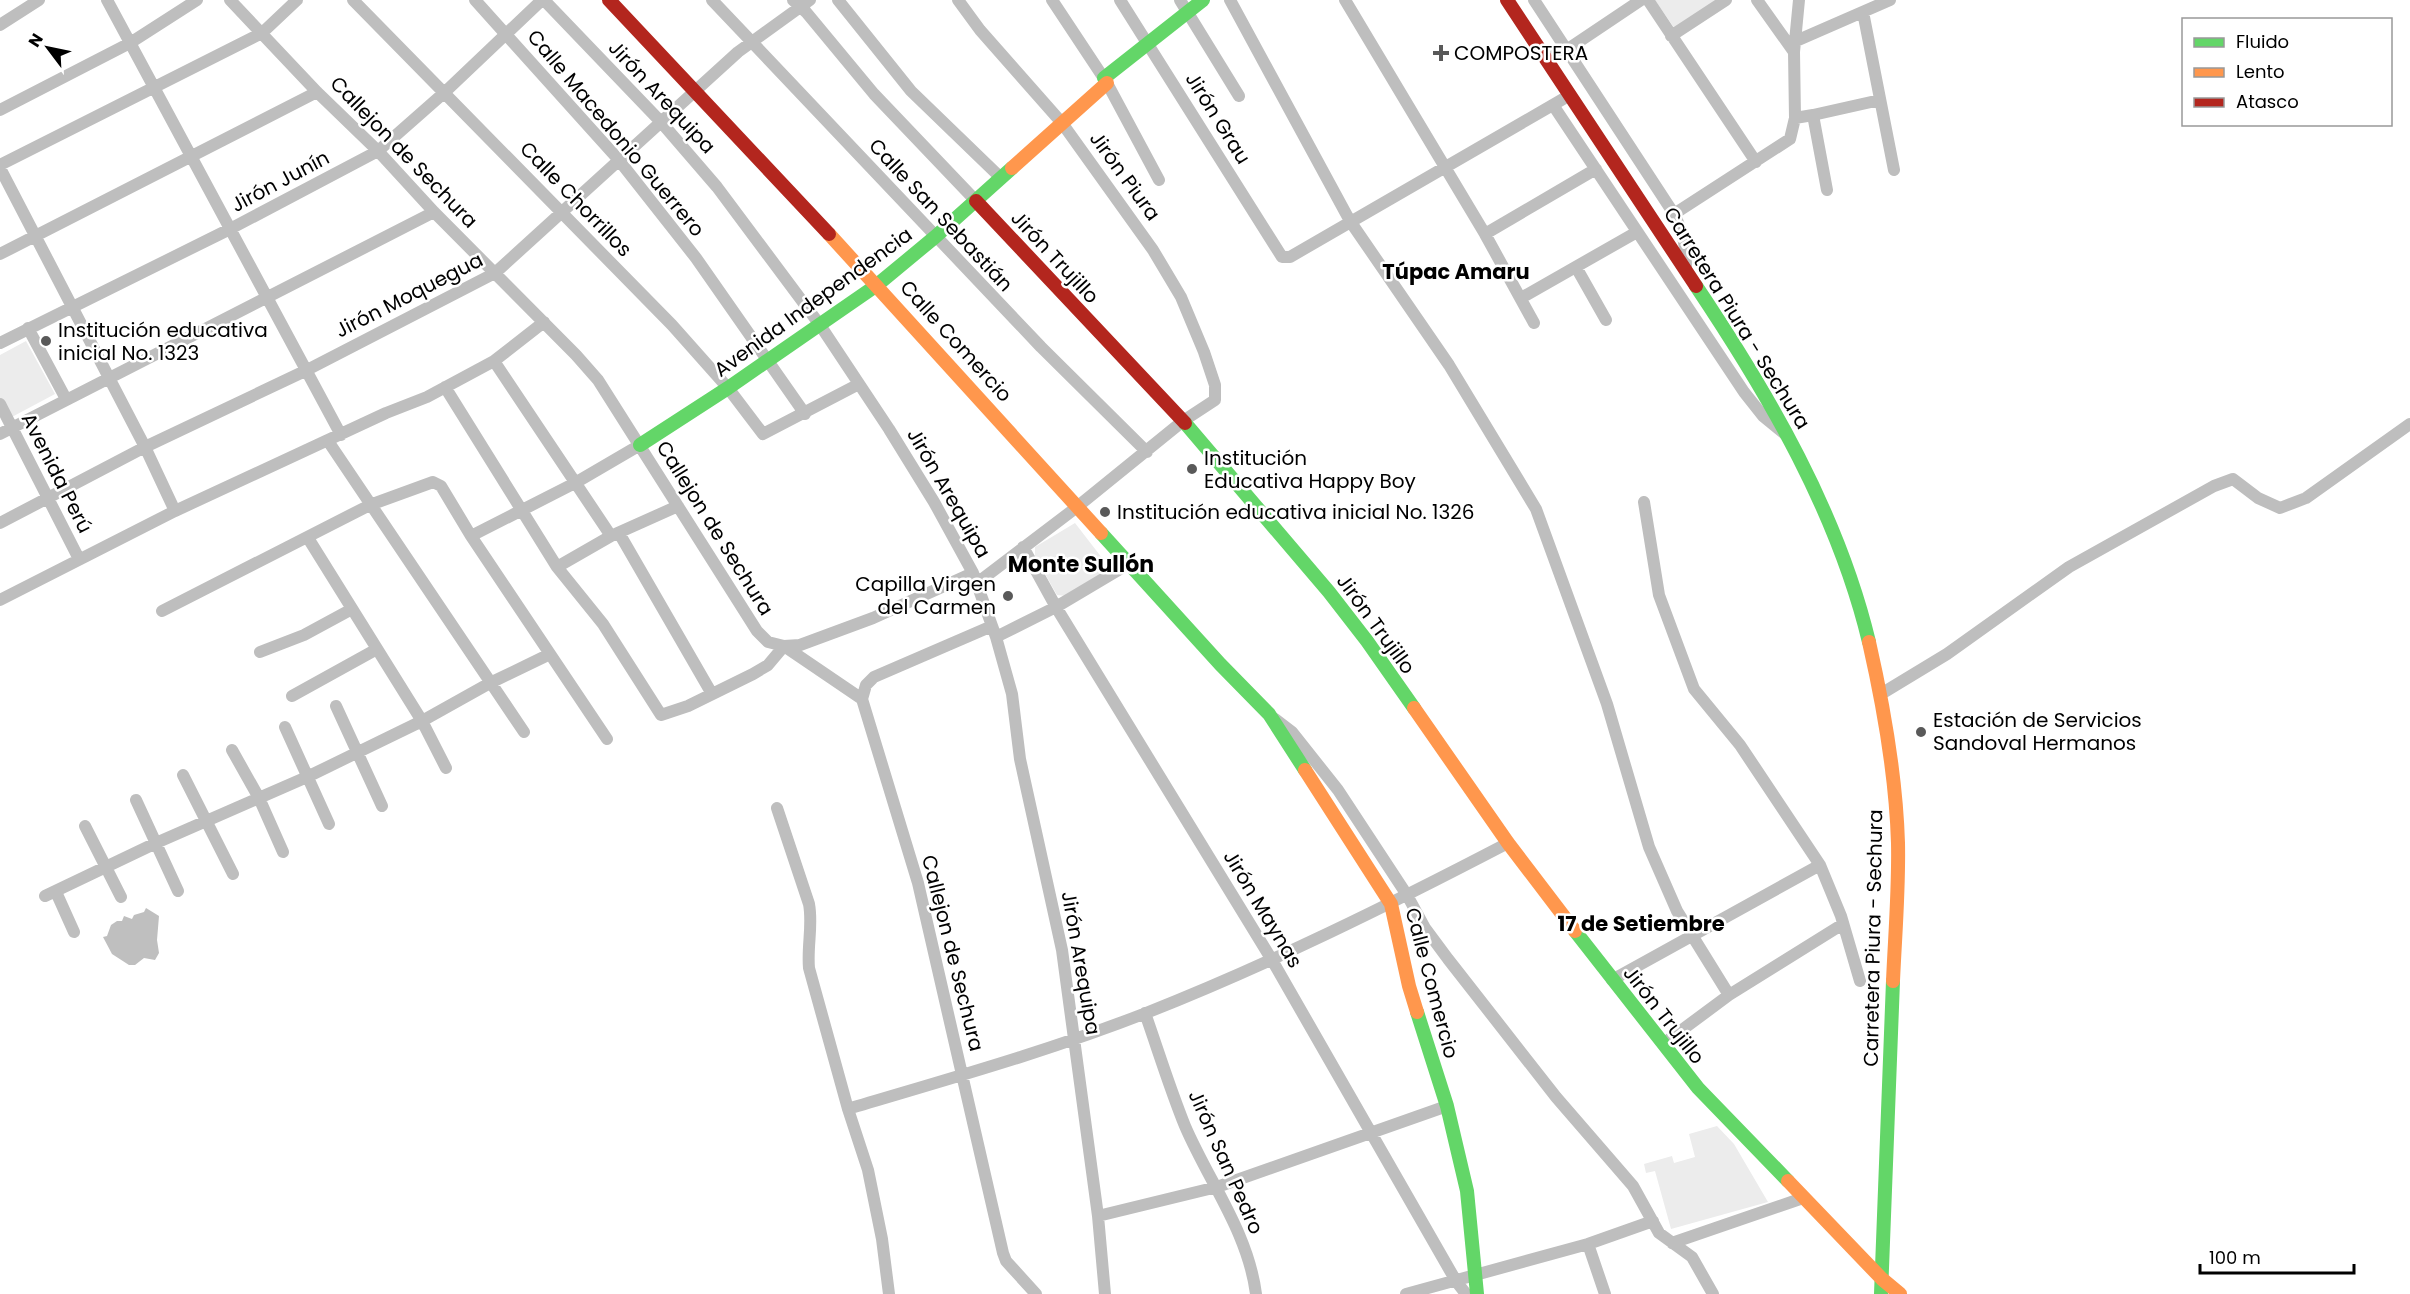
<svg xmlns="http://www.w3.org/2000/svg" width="2410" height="1294" viewBox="0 0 2410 1294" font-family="Poppins,sans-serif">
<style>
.green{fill:#ececec}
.water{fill:#bfbfbf}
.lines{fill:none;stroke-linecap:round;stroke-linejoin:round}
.street{stroke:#bebebe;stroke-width:12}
.fast{stroke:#63d668;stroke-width:14}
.slow{stroke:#ff974d;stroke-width:14}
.jam{stroke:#b3261e;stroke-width:14}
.poi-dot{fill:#595959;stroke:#fff;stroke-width:2}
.labels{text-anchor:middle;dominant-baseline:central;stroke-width:5;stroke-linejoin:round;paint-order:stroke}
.poi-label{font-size:20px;fill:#000;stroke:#fff;text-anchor:start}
.street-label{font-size:20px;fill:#000;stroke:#fff}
.neighbourhood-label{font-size:21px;font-weight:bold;fill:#000;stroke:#fff}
.quarter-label{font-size:22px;font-weight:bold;fill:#000;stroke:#fff}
</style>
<rect width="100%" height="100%" fill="#fff"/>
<path class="green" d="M1655,0H1719L1675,29Z
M26,341L55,394L10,418L0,398V355Z
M1075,523L1109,567L1108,571L1067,596L1057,595L1035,556V547Z
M1717,1126L1734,1144L1768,1202L1671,1229L1655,1171L1646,1173L1644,1164L1672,1156L1674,1163L1695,1157L1689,1134Z"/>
<path class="water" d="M146,908L159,916L157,940L159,953L155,960L144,958L135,965H129L112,954L103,937L107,936L111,925L117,921H122L124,916L132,919L134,915L144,912Z"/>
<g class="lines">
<path class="street" d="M107,0L341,435
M230,0L317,92L378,151L434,212L576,355L598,380L757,631L768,642L784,646L862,699L918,883L1003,1253L1006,1261L1036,1294
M353,0L672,325L728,388L763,434L859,384
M475,0L618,159L696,258L805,414
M544,0L661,122L717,187L820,325L889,429L934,502L973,573L996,637L1012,694L1020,759L1062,950L1098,1216L1105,1294
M712,0L1041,347L1147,452
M793,0L806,12L874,94L976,201
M838,0L911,91L1000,177
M958,0L980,30L1062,123L1153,250L1181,297L1204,352L1215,385V400L1183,421L1077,507L977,583
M1052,0L1107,83L1159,180
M1120,0L1282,257H1290L1570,95
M1180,0L1239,96
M1230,0L1350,221L1449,365L1536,509L1607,704L1649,847L1677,911L1729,995
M1345,0L1485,234L1534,323
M1534,0L1674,214C1684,233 1686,248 1686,269
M1648,0L1756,162
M1757,0L1794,52
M1863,12L1894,170
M0,25L39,0
M1671,36L1726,0
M1796,41L1890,0
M1546,59L1565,51L1641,0
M1553,105L1744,392L1763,416L1785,434
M0,110L130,43L197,0
M1813,115L1880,100
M1795,118L1813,115L1827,190
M0,165L262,33L297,0
M0,168L145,447L175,511
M1674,214L1790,139L1795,118L1794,52L1799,0
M1485,234L1596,169
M0,254L317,92
M1576,267L1606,320
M1521,298L1637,232
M28,328L66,399
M0,343L230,229L378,151L445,92L542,0
M494,361L611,536
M445,387L557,567L603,624L661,715L688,706L753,674L768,665L784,646L800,645L873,618L973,573
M0,404L79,559
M0,434L434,212
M328,441L524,732
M1644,502L1659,595L1694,689L1740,745L1820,865L1841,916L1860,981
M0,523L145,447L305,371L495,273L738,52L810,0
M619,533L712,694
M471,536L575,483L640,445
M308,538L422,721L446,768
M1023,547L1056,607L1272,960L1456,1281L1466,1294
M557,567L611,536L678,506
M0,600L175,511L386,413L427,397L494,361L544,322
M162,611L370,505L433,482L441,486L471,536L607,739
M996,637L1056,607L1130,563
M260,652L304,635L352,609
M1881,694L1947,654L2069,567L2214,486L2233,479L2258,498L2280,508L2306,498L2410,424
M292,696L377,649
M862,699L866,685L874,677L992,626
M336,706L382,806
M1275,719L1292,732L1338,790L1407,895L1425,928L1448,959L1556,1097L1633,1186L1659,1233L1692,1257L1713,1294
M285,727L329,824
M232,750L259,798L283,852
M183,775L233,874
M136,800L178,891
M777,808L809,904C813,925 807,946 809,968L848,1109L868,1170L882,1239L889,1294
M85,826L121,897
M56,892L74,932
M45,896L156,843L307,777L422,721L490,683L550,654
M1612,980L1820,865
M1145,1013C1158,1050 1170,1089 1185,1126C1209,1182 1248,1232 1256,1294
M1663,1044L1729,995L1843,924
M848,1109C948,1079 1049,1051 1146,1013C1270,964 1389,905 1508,843
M1098,1216L1217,1187L1447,1106
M1672,1243L1803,1198
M1588,1244L1605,1294
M1406,1294L1588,1244L1653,1221"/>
<path class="fast" d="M1104,78L1203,0
M1696,286C1769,395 1838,513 1869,642
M1185,423L1329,592L1367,641L1414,708
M640,445L728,388L877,285L935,237L1012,168
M1101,533L1220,664L1269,714L1305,770
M1575,931L1698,1088L1788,1181
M1417,1012L1447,1106L1467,1191L1477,1294
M1881,1294L1893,981"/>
<path class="slow" d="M1012,168L1107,83
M829,234L1101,533
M1869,642C1884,708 1896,775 1898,843C1899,889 1895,935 1893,981
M1414,708L1508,843L1575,931
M1305,770L1391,904L1409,986L1417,1012
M1788,1181L1882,1279L1900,1294"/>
<path class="jam" d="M609,0L829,234
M1507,0L1696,286
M976,201L1185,423"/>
</g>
<g class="poi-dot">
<path d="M1438 44h6v6h6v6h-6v6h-6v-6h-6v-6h6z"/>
<circle cx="46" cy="341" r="6"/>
<circle cx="1192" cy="469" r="6"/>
<circle cx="1105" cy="512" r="6"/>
<circle cx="1008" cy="596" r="6"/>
<circle cx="1921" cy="732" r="6"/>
</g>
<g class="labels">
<g class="poi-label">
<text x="1454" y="53">COMPOSTERA</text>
<text x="58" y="330">Institución educativa<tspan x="58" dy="23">inicial No. 1323</tspan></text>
<text x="1204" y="458">Institución<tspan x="1204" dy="23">Educativa Happy Boy</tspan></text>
<text x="1117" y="512">Institución educativa inicial No. 1326</text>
<text x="996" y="584" text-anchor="end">Capilla Virgen<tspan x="996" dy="23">del Carmen</tspan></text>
<text x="1933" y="720">Estación de Servicios<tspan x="1933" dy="23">Sandoval Hermanos</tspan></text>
</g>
<g class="street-label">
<text transform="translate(662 97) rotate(47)">Jirón Arequipa</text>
<text transform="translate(1218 118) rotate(58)">Jirón Grau</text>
<text transform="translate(616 133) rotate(50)">Calle Macedonio Guerrero</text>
<text transform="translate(404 152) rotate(46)">Callejon de Sechura</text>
<text transform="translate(1125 176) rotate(54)">Jirón Piura</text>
<text transform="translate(280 181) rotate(-28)">Jirón Junín</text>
<text transform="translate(576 199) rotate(46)">Calle Chorrillos</text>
<text transform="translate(941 215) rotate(47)">Calle San Sebastián</text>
<text transform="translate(1055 257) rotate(47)">Jirón Trujillo</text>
<text transform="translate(409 295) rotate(-27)">Jirón Moquegua</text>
<text transform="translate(813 302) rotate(-36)">Avenida Independencia</text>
<text transform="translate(1737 318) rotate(58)">Carretera Piura - Sechura</text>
<text transform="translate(956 341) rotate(48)">Calle Comercio</text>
<text transform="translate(57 473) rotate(63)">Avenida Perú</text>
<text transform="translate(949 493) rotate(60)">Jirón Arequipa</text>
<text transform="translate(715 528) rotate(58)">Callejon de Sechura</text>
<text transform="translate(1376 624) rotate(54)">Jirón Trujillo</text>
<text transform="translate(1263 909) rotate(59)">Jirón Maynas</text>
<text transform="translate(1873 938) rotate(-89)">Carretera Piura - Sechura</text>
<text transform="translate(953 953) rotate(76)">Callejon de Sechura</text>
<text transform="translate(1081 963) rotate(80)">Jirón Arequipa</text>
<text transform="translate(1432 983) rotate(75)">Calle Comercio</text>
<text transform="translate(1664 1015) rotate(52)">Jirón Trujillo</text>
<text transform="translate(1226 1162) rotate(66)">Jirón San Pedro</text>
</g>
<g class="neighbourhood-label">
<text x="1456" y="271">Túpac Amaru</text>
<text x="1641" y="923">17 de Setiembre</text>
</g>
<g class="quarter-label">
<text x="1081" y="564">Monte Sullón</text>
</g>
</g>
<rect x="2182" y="18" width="210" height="108" fill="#ffffff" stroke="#999999" stroke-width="1.5"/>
<rect x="2194" y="38" width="30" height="9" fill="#63d668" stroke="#999999" stroke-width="1.5"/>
<text x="2236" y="48" font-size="18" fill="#000000">Fluido</text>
<rect x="2194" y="68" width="30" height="9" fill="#ff974d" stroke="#999999" stroke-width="1.5"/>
<text x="2236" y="78" font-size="18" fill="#000000">Lento</text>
<rect x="2194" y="98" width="30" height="9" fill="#b3261e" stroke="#999999" stroke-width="1.5"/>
<text x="2236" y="108" font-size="18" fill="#000000">Atasco</text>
<g transform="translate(48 48) rotate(302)" stroke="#ffffff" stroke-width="4.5" paint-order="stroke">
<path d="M0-4.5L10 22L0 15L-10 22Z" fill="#000000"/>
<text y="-9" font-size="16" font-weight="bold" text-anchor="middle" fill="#000000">N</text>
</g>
<path d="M2200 1264v9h154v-9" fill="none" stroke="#000000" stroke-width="3"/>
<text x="2209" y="1264" font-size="18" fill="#000000" stroke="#ffffff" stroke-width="4.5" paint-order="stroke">100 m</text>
</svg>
